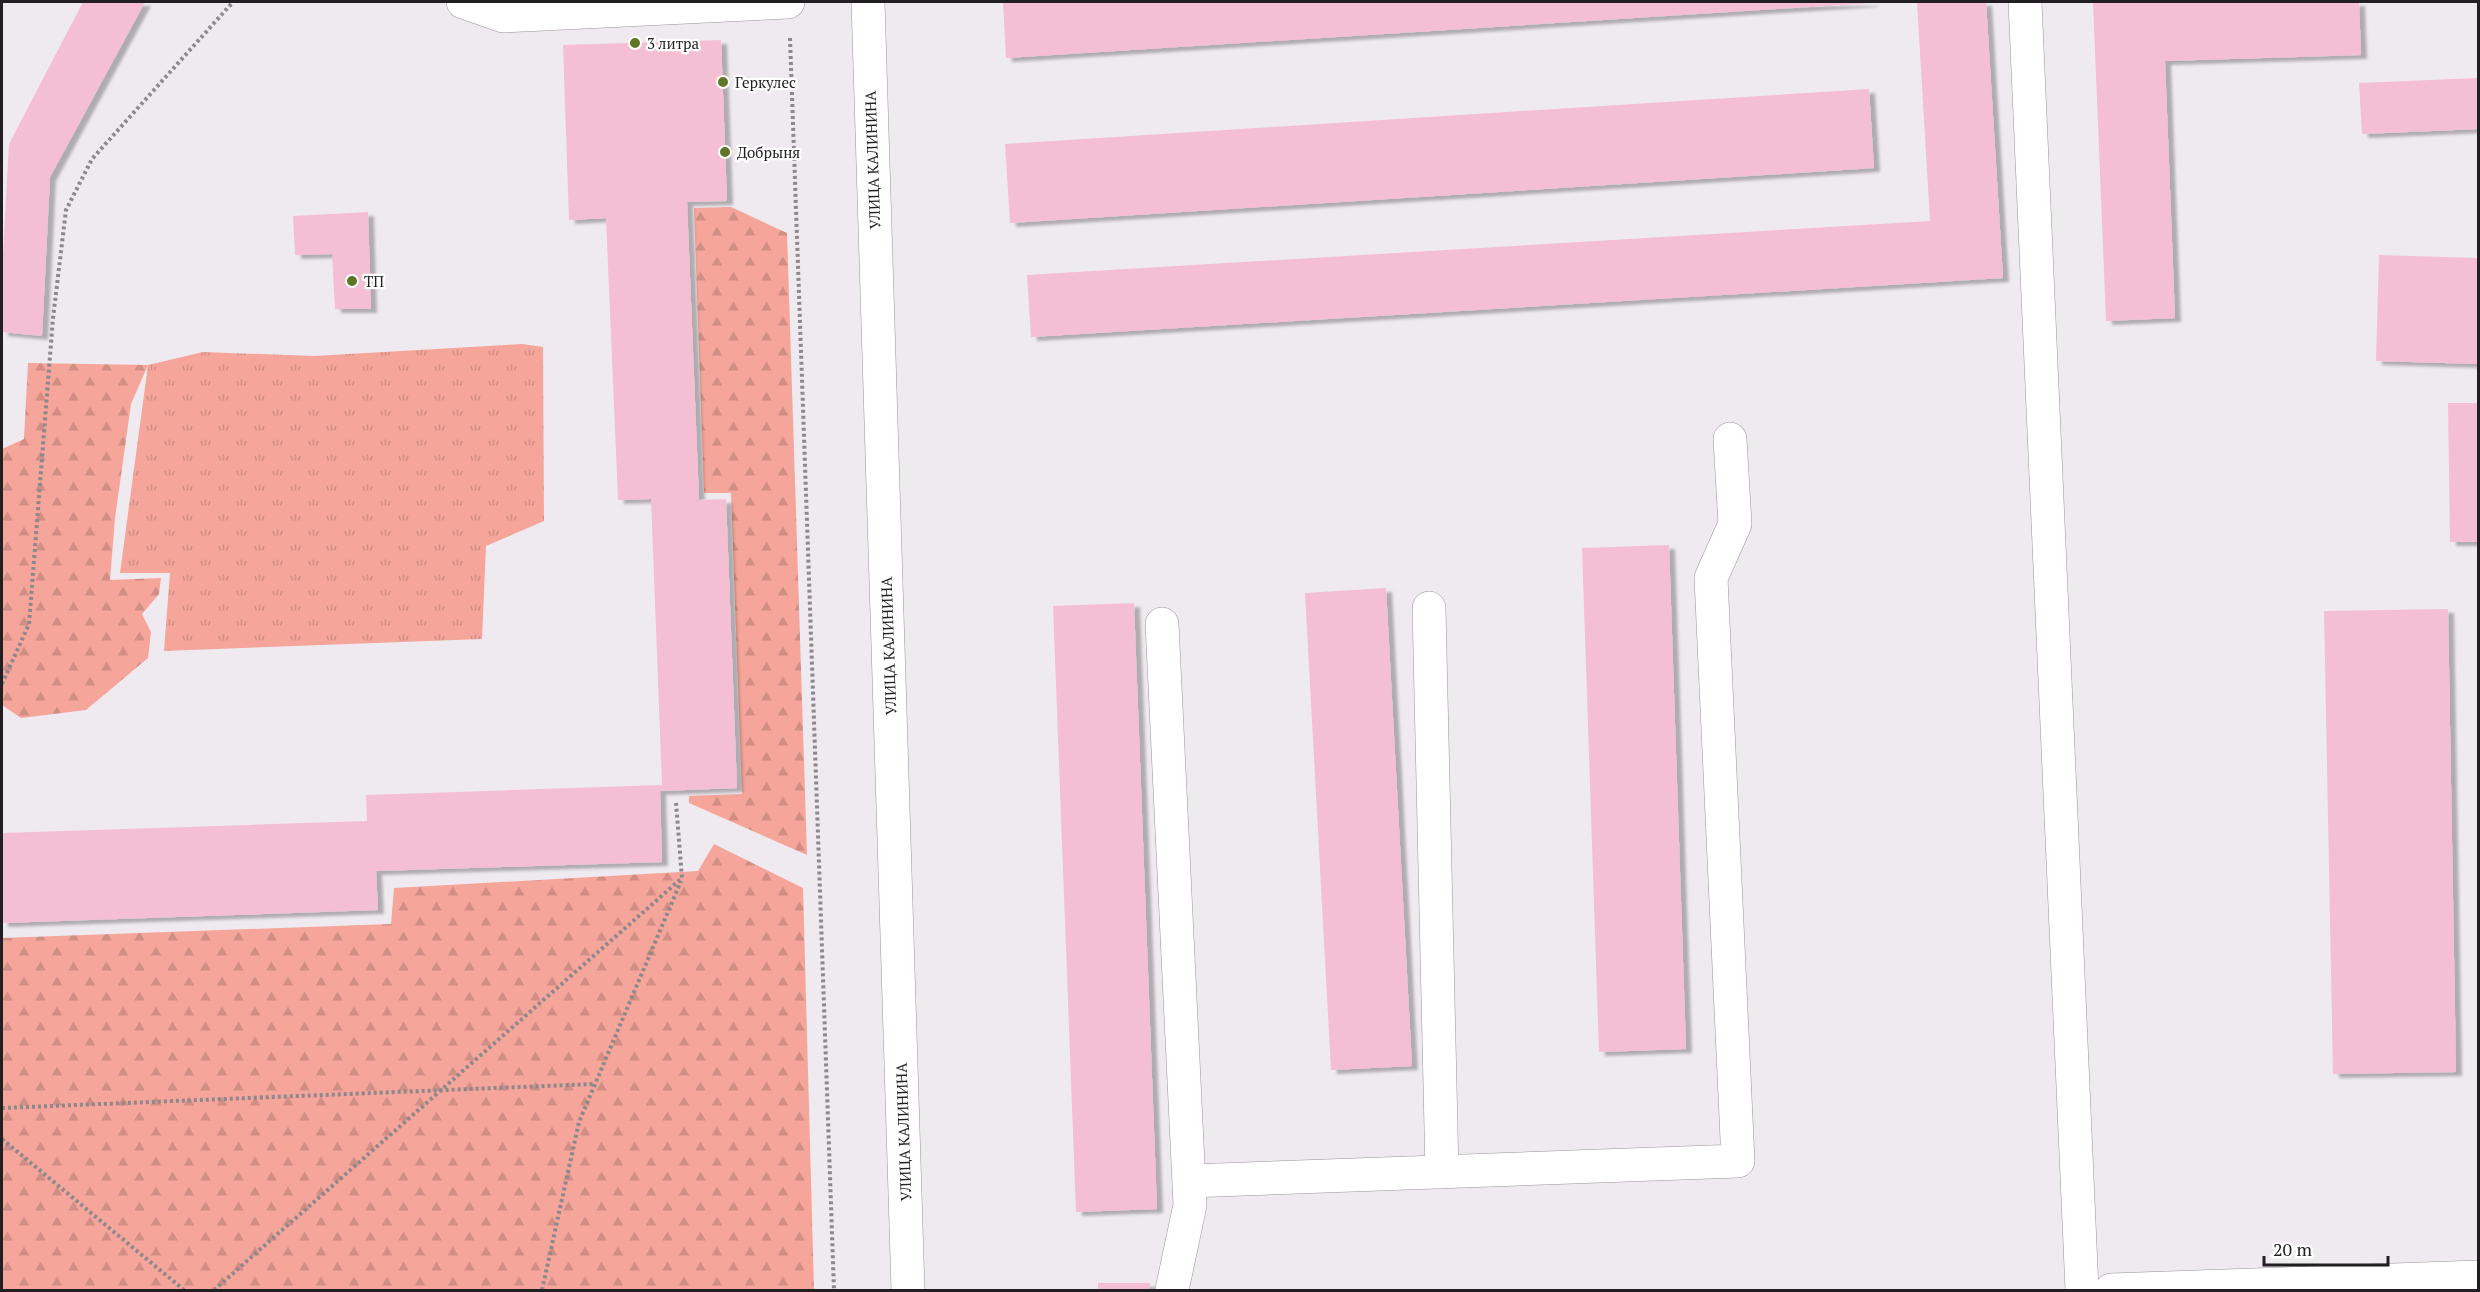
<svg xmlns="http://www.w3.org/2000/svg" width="2480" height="1292" viewBox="0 0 2480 1292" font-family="'PT Serif',serif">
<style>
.forest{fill:url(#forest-firs)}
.park{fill:url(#park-tufts)}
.building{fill:#f4bfd2;filter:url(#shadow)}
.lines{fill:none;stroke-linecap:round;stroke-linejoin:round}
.minor-casing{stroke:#989499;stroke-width:34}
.path{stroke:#8c888c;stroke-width:4;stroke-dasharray:3 3;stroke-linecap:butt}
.minor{stroke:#fff;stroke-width:33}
.poi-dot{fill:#5e7627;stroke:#fff;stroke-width:2}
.labels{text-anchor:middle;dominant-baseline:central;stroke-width:4.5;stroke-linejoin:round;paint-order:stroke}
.poi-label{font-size:15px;fill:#211f21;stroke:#fff;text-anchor:start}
.street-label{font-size:15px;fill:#211f21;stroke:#fff}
</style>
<defs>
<pattern id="forest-firs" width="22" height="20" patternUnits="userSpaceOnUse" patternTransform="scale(1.5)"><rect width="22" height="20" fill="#f5a59a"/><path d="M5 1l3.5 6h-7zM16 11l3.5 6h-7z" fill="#d28e84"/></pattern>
<pattern id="park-tufts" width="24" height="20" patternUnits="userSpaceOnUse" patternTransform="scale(1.5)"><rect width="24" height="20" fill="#f5a59a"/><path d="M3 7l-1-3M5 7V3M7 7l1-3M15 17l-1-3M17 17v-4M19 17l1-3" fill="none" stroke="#d28e84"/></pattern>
<filter id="shadow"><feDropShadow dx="6" dy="4" stdDeviation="1.5" flood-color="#0004"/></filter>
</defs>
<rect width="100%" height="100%" fill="#efeaef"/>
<path class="forest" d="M731,207L787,233L807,855L689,803V796L742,794L731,493H704L694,208Z
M28,363L148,365L131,404L115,518L110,580L161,578L159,594L142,614L151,632L148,658L86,710L21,718L2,705V449L24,439Z
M714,844L803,888L814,1290H2V938L391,924L394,888L698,871Z"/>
<path class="park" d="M522,344L543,347L544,521L486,546L482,639L164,651L170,573H120L148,365L203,352L314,356Z"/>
<path class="building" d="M83,2H145L50,177L42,336L2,332V273L9,144Z
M1003,2H1871L1872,3L1006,58Z
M1917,2H1986L2003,278L1031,337L1027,275L1930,221Z
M2093,2H2359L2361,55L2165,61L2175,318L2106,321Z
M721,40L727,201L687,202L699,500L726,499L737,788L660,791L662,862L376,871L378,910L2,923V833L367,821L366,795L662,785L651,499L618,500L606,218L569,220L563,45Z
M2478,78V129L2362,134L2359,83Z
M1869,89L1874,168L1010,223L1005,144Z
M368,212L371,309H335L332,254L295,255L293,216Z
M2379,255L2478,258V364L2376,361Z
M2448,403H2478V542H2450Z
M1669,545L1686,1049L1599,1052L1582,548Z
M1386,588L1412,1066L1331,1070L1305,593Z
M1134,603L1157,1209L1076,1212L1053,606Z
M2448,609L2456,1072L2333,1074L2324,611Z
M1098,1283H1150L1149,1290H1098Z"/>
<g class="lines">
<g class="minor-casing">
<path id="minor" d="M463,2L503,16L788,2
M868,2L908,1290
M2025,2L2082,1290
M1429,608L1442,1172
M1162,624L1190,1205L1172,1290
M1189,1181L1738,1161L1711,578L1735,524L1730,439
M2111,1290L2478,1277"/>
</g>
<path class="path" d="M790,38L834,1290
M2,684L29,624L53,318L66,210L92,159L233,2
M2,1108L595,1084
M2,1139L184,1290
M214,1290L682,878L676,803
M542,1290L579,1122L681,881"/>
<use href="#minor" class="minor"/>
</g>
<g class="poi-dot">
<circle cx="635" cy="43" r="6"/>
<circle cx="723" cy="82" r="6"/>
<circle cx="725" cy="152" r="6"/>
<circle cx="352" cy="281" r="6"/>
</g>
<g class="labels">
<g class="poi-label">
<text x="647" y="43">3 литра</text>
<text x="735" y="82">Геркулес</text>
<text x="737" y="152">Добрыня</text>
<text x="364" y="281">ТП</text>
</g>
<g class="street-label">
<text transform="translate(872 160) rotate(-92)">УЛИЦА КАЛИНИНА</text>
<text transform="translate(888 646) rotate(-92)">УЛИЦА КАЛИНИНА</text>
<text transform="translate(903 1132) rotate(-92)">УЛИЦА КАЛИНИНА</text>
</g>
</g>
<rect width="2480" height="1292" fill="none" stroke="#211f21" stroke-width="6"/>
<path d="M2264 1256v9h124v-9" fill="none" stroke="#211f21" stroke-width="3"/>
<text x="2273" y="1256" font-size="18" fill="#211f21" stroke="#ffffff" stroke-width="4.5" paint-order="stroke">20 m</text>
</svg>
